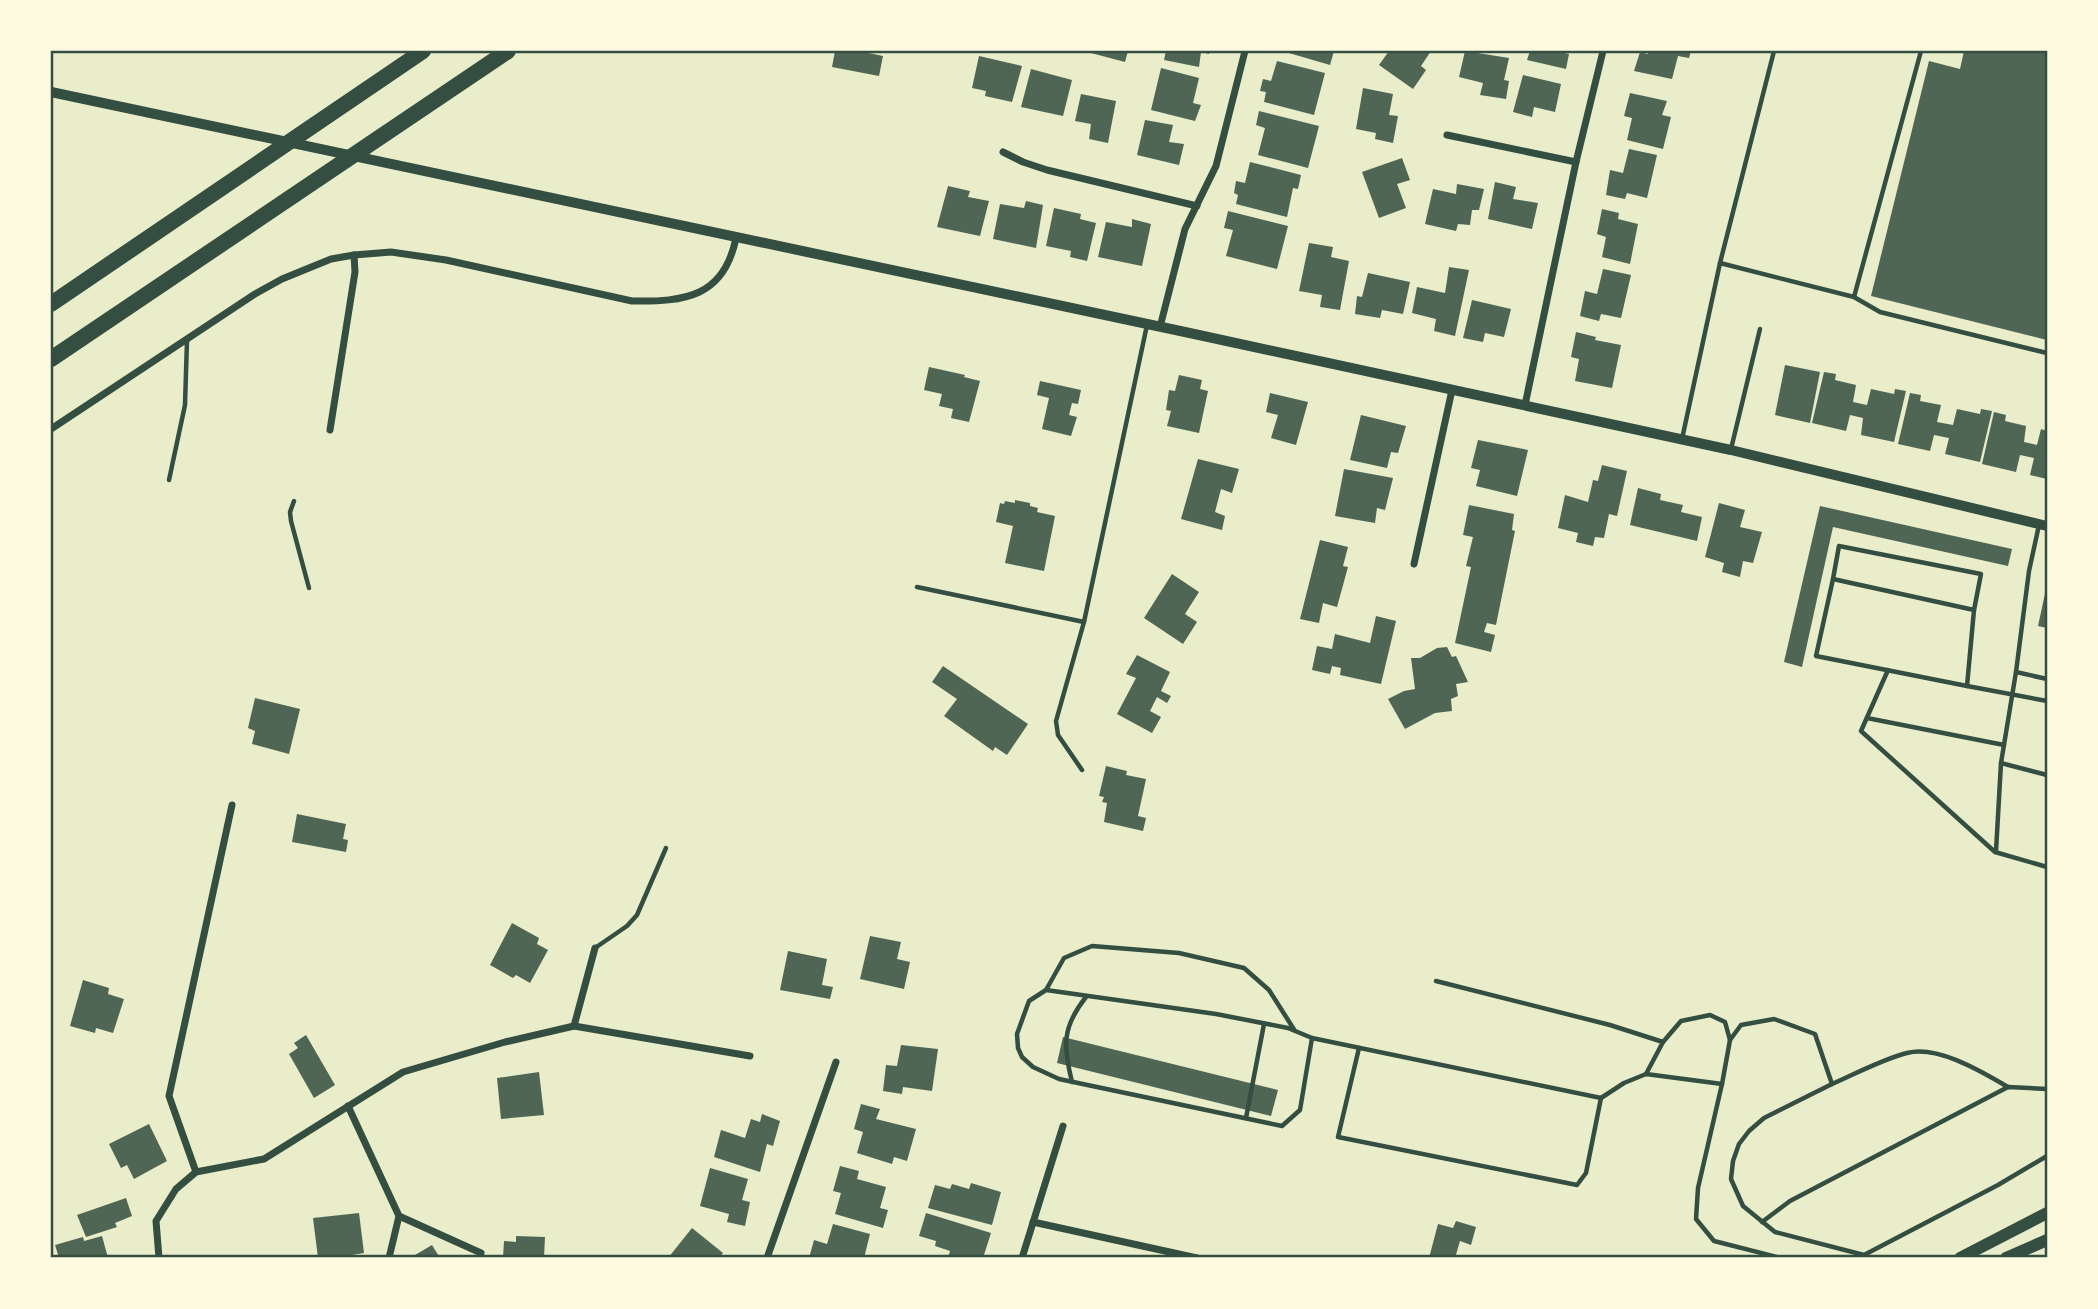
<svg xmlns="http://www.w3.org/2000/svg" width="2098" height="1309" font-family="'Fira Sans Condensed',sans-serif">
  <rect width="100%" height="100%" fill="#e9edc9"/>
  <!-- building -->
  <g fill="#4f6655">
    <polygon points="835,51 859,51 883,56 879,76 832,67"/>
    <polygon points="1091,51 1128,51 1125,62 1091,53"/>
    <polygon points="1166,51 1209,51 1209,54 1201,52 1199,67 1164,60"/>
    <polygon points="1282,51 1334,51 1330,65"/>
    <polygon points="1389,51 1431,51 1421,66 1426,70 1413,89 1379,65"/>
    <polygon points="1465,51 1509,58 1504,80 1509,81 1506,99 1480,95 1483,83 1459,77"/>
    <polygon points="1530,51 1555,51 1569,54 1566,69 1527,60"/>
    <polygon points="1649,51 1691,51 1689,58 1678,56 1672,79 1634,71 1640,52 1648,54"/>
    <polygon points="1964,51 2047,51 2047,340 1871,296 1929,61 1960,69"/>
    <polygon points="979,56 1022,66 1012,102 985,96 986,91 972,88"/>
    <polygon points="1277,61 1325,73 1314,115 1264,102 1266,92 1260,91 1263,79 1271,81"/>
    <polygon points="1161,68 1199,78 1193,103 1201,105 1195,121 1151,110"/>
    <polygon points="1031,69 1072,80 1063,116 1021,107"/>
    <polygon points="1523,75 1561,84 1555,112 1534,107 1532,117 1513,112"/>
    <polygon points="1363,88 1393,94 1389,115 1398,116 1393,143 1375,139 1376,133 1356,129"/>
    <polygon points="1630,93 1667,101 1662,115 1671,117 1663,149 1627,140 1632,118 1624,116"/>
    <polygon points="1081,94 1116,101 1108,143 1089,139 1091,124 1075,121"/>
    <polygon points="1259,111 1319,126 1308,168 1258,155 1265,128 1256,125"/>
    <polygon points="1145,120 1173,125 1169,142 1184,144 1179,165 1137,155"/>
    <polygon points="1629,149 1657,155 1647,198 1627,193 1625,199 1606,195 1610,170 1623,173"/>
    <polygon points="1402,158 1410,180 1397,184 1406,208 1379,218 1362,172"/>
    <polygon points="1250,162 1301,175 1298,189 1293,188 1287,217 1236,204 1238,195 1234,193 1236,181 1245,183"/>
    <polygon points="1495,182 1516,187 1513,199 1538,203 1532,229 1488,219"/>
    <polygon points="1457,184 1484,189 1479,210 1472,210 1470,225 1458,224 1456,231 1425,224 1433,189 1456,194"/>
    <polygon points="948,186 970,191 968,197 989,201 980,236 937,227"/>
    <polygon points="1026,201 1043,205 1036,248 993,239 1000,204 1024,208"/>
    <polygon points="1054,208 1081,214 1080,219 1096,223 1087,261 1070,257 1071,251 1046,246"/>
    <polygon points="1602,209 1619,213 1618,219 1638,224 1630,264 1602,257 1606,237 1597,234"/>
    <polygon points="1228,211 1288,226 1277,269 1226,256 1233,230 1224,228"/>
    <polygon points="1132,219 1151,224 1142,266 1098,257 1106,222 1132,227"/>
    <polygon points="1309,243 1333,247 1331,257 1349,261 1340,310 1320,307 1322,295 1299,291"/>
    <polygon points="1449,267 1469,270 1455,336 1434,331 1436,319 1412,313 1417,287 1445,293"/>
    <polygon points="1603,269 1631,275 1621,318 1601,314 1599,321 1580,316 1585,291 1597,294"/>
    <polygon points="1368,273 1410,282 1403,314 1382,310 1380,318 1355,314 1357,296 1362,297"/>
    <polygon points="1472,300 1511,309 1504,337 1485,333 1483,342 1463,338"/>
    <polygon points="1576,332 1596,337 1595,340 1621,345 1612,388 1575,381 1579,359 1571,357"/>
    <polygon points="1785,365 1820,372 1810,423 1775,415"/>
    <polygon points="929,367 965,375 964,377 980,381 969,422 951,418 953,409 939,406 942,394 924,390"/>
    <polygon points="1824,372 1836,374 1835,380 1856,385 1853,402 1867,405 1871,389 1894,394 1895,389 1906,391 1894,442 1861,435 1863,418 1850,415 1846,431 1812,423"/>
    <polygon points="1179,375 1202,380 1200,389 1208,391 1199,433 1167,426 1171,411 1166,410 1169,390 1175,391"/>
    <polygon points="1040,381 1081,390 1078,404 1072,403 1069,415 1077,417 1071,436 1042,429 1049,398 1037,395"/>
    <polygon points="1270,393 1308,402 1296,445 1271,438 1278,415 1266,412"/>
    <polygon points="1910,393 1921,395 1920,401 1941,405 1937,422 1953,425 1957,409 1980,414 1981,409 1992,411 1980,462 1945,454 1949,438 1934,435 1930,451 1898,444"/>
    <polygon points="1994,412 2006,415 2005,421 2026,426 2024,442 2037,445 2041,429 2047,431 2047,479 2030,475 2034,458 2020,455 2016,472 1982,464"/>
    <polygon points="1361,415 1406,426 1398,453 1391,452 1387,468 1350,460"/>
    <polygon points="1478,440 1528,450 1517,496 1476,486 1480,470 1471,468"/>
    <polygon points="1198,459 1239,469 1232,493 1221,489 1215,512 1225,516 1222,530 1181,519"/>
    <polygon points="1602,465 1627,471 1617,516 1609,514 1604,538 1595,537 1593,546 1576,542 1578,533 1558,528 1565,495 1588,502 1593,480 1598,481"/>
    <polygon points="1344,469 1393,478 1385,510 1377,508 1375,523 1335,516"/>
    <polygon points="1638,488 1661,494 1660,500 1683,505 1681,512 1702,517 1697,541 1630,525"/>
    <polygon points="1015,500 1030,503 1030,506 1038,508 1037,512 1055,516 1044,571 1005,563 1013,526 996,522 1000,503 1004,504 1005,501 1015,503"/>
    <polygon points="1719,503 1745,510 1740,527 1762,532 1753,563 1743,561 1740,577 1722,572 1724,563 1705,557"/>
    <polygon points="1469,505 1514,514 1512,530 1515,531 1496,625 1487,623 1484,632 1495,635 1491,652 1455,643 1471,567 1466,566 1473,537 1463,535"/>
    <polygon points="1820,506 2012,549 2008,566 1833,527 1802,667 1784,662"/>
    <polygon points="1320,540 1348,547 1343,566 1348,567 1337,607 1323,603 1319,623 1300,619"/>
    <polygon points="1172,574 1199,592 1185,614 1197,622 1183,644 1144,618"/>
    <polygon points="2046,589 2047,589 2047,628 2038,626"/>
    <polygon points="1376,616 1396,621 1381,684 1340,675 1341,668 1332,666 1330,674 1312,670 1317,646 1332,649 1335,634 1370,643"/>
    <polygon points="1447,647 1452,657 1456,656 1468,682 1456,684 1458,696 1451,699 1452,711 1435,713 1405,729 1388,699 1404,691 1415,689 1411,658 1420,658 1437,648"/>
    <polygon points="1137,655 1170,672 1161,691 1171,696 1167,703 1157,697 1150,711 1161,717 1152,733 1117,714 1136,678 1126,674"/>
    <polygon points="943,666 1028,724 1007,755 995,747 993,751 944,716 957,699 932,682"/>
    <polygon points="255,698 300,709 289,754 252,744 255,731 248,728"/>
    <polygon points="1106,766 1127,771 1126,775 1146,779 1138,816 1146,818 1143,831 1104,822 1107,803 1102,802 1104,797 1099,796"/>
    <polygon points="297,814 346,824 343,839 348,840 346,852 292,842"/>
    <polygon points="512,923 539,938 537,944 548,950 530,983 516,975 513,978 490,965"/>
    <polygon points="870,936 901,942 897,959 910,962 904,989 860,979"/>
    <polygon points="788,951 827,959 822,985 833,987 830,999 780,990"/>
    <polygon points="83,980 109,988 108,994 124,999 113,1033 96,1028 95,1033 70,1026"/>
    <polygon points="306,1035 335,1085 314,1098 289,1054 298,1048 294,1043"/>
    <polygon points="1063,1037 1278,1090 1271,1116 1057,1063"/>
    <polygon points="901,1045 938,1049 932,1091 903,1087 902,1094 883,1091 886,1065 897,1066"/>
    <polygon points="539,1072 544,1115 501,1119 497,1078"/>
    <polygon points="861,1104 880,1109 876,1119 916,1129 907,1161 894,1157 892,1164 857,1153 863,1132 854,1129"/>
    <polygon points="762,1114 780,1121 773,1146 767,1144 760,1172 714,1157 721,1130 745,1138 751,1119 760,1122"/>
    <polygon points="149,1124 167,1161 134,1179 127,1165 121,1168 109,1144"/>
    <polygon points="840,1166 859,1171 857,1179 886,1187 880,1208 888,1210 883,1228 835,1214 841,1193 833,1191"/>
    <polygon points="710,1168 748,1179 742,1200 750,1202 745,1226 727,1222 729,1214 700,1206"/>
    <polygon points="971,1183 1001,1192 992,1225 928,1208 935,1185 950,1189 952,1184 969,1189"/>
    <polygon points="126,1198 132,1216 115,1223 117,1227 86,1237 77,1215"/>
    <polygon points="359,1213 364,1253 346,1256 347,1258 318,1258 313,1218"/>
    <polygon points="926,1213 991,1233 983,1258 948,1258 950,1251 935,1246 936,1241 919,1236"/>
    <polygon points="1456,1221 1476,1227 1471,1245 1460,1241 1455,1258 1429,1258 1438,1224 1453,1228"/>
    <polygon points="833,1224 870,1234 864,1258 809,1258 814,1240 827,1244"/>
    <polygon points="692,1228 723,1253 719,1258 668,1258"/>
    <polygon points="102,1236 108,1258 59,1258 55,1245 83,1237 84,1241"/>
    <polygon points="516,1236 545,1237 544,1258 503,1258 504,1241 516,1242"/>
    <polygon points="432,1245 440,1258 410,1258"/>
  </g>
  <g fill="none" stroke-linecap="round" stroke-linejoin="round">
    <!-- service -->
    <g stroke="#344e41" stroke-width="4.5">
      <polyline points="1720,263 1774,51"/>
      <polyline points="1854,297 1921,51"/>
      <polyline points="1682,439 1720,263 1854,297 1880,312 2047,353"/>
      <polyline points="1731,449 1760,329"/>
      <polyline points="169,480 185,405 187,340"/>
      <polyline points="294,501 290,512 291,521 309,588"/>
      <polyline points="2039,525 2029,571 2016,672 2047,679"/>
      <polygon points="1833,579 1974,610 1967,686 1816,656"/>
      <polyline points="1833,579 1839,546 1981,574 1974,610"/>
      <polyline points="917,587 1084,622 1147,325"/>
      <polyline points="1888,670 1861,731 1995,852 2047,867"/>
      <polyline points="1967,686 2047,701"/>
      <polyline points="1867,718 2004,745"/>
      <polyline points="2001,763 2016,672"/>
      <polyline points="1082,770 1058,735 1056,721 1084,622"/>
      <polyline points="1996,851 2001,763 2047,775"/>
      <polyline points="595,948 627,926 637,915 666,848"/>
      <polyline points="1436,981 1610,1025 1663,1042"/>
      <polyline points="1046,990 1216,1014 1288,1028 1312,1038 1300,1110 1282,1126 1059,1079 1033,1067 1022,1057 1018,1048 1017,1034 1029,1001 1046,990 1064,958 1092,946 1179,953 1244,968 1269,990 1295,1031"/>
      <polyline points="1312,1038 1601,1098 1624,1083 1646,1074 1722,1084 1698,1188 1696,1219 1714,1241 1781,1258"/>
      <polyline points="1730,1040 1741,1025 1774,1019 1815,1034 1832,1084 1764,1118 1749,1131 1739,1144 1733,1161 1731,1179 1743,1206 1775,1232 1864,1255 1998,1185 2047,1156"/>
      <polyline points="1359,1048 1338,1137 1577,1185 1586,1173 1601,1098"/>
      <polyline points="1646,1074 1663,1042 1681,1021 1710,1015 1725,1022 1730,1040 1722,1084"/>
      <path d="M1072 1082C1063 1046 1062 1027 1086 997"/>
      <path d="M1832 1084C1855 1074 1883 1059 1907 1053 1938 1045 1982 1072 2008 1087"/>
      <polyline points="1246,1118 1264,1024"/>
      <polyline points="1762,1222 1790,1201 2008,1087 2047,1089"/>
    </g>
    <!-- minor -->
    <g stroke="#344e41" stroke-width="7">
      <polyline points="1447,135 1576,162"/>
      <polyline points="1003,152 1023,162 1047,170 1197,206"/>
      <polyline points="1160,327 1185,229 1216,166 1245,51"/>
      <polyline points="1525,405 1576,162 1603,51"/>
      <path d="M51 429 255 294 282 279 331 259 354 255 391 252 446 260 632 301C685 302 724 297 736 238"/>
      <polyline points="330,430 355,272 354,255"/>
      <polyline points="1414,564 1452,390"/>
      <polyline points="574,1026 595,948"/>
      <polyline points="348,1106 399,1216 481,1253"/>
      <polyline points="196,1172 169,1096 232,805"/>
      <polyline points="1033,1222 1197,1258"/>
      <polyline points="159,1258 156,1221 176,1189 196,1172 264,1159 403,1072 505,1042 574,1026 750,1056"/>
      <polyline points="389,1258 399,1216"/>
      <polyline points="767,1258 836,1062"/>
      <polyline points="1022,1258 1063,1126"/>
    </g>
    <!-- tertiary -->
    <polyline stroke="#344e41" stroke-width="10" points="51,92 1185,332 1731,450 2047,526"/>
    <!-- secondary -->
    <g stroke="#344e41" stroke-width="12">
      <polyline points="1960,1258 2047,1213"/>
      <polyline points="2006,1258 2047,1240"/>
    </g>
    <!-- motorway -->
    <g stroke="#344e41" stroke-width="16">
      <polyline points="51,304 423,51"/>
      <polyline points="51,359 508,51"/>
    </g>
  </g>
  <!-- border -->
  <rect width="2098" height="1309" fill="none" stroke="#fefae0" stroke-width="105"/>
  <rect x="52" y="52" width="1994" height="1204" fill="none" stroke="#344e41" stroke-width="2.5"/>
</svg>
